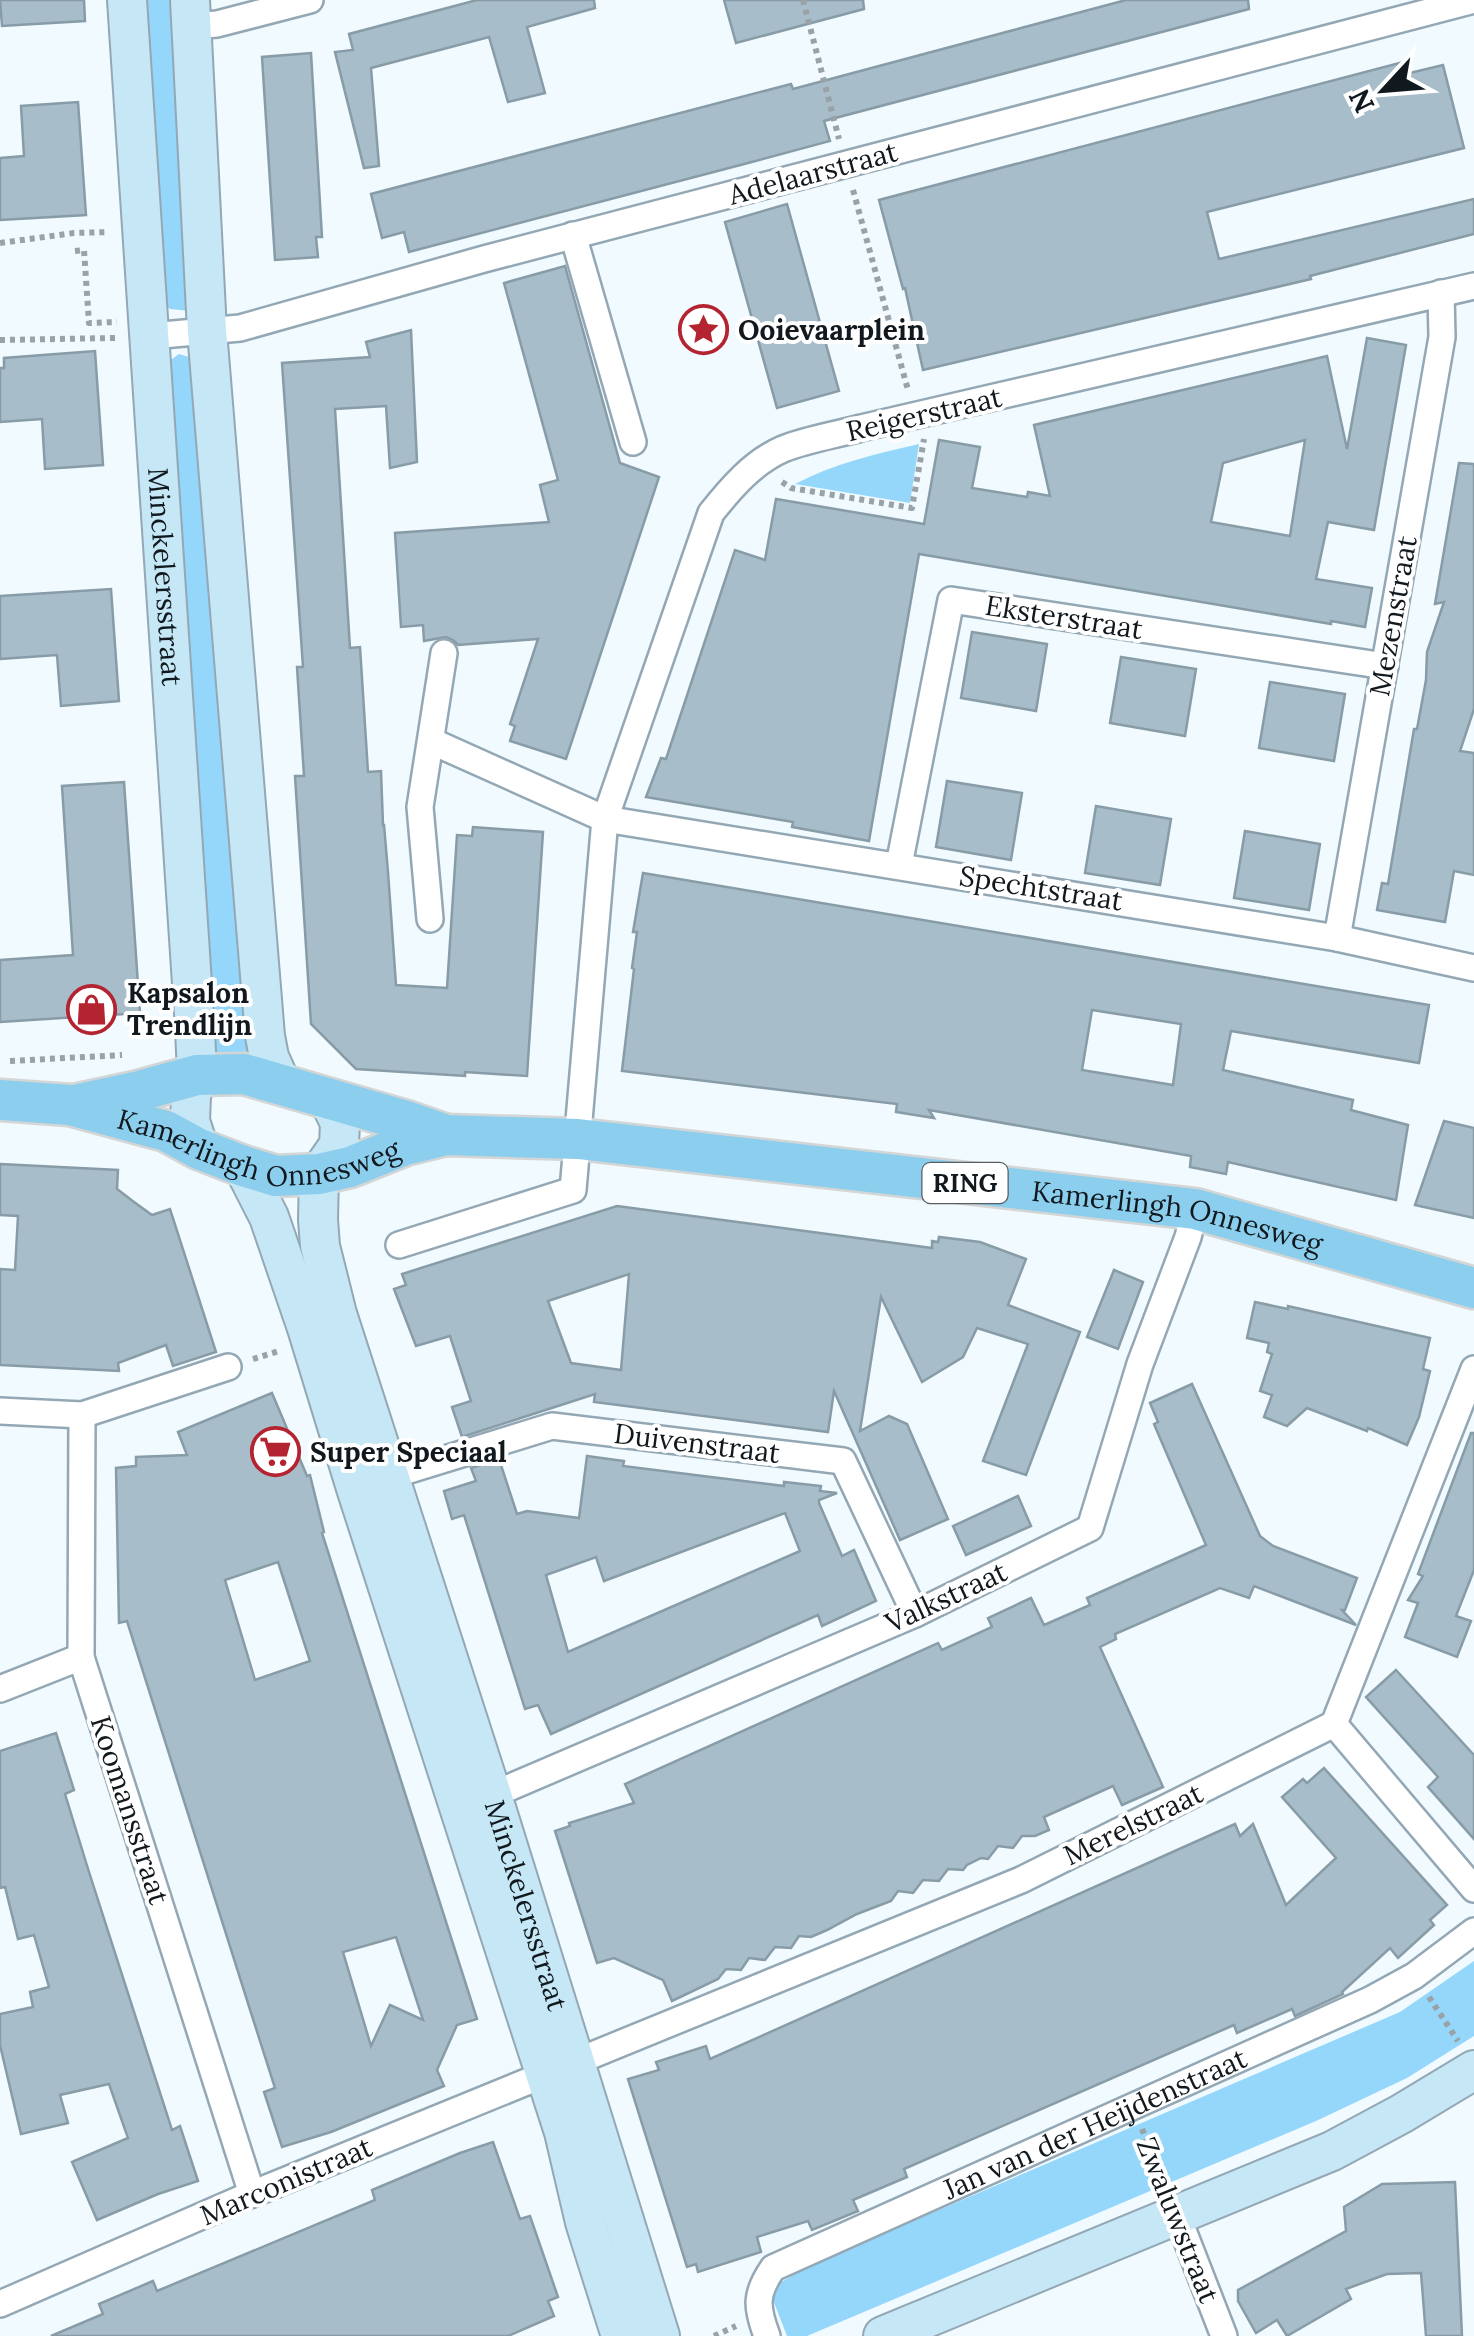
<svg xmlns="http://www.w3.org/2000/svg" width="1474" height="2336" font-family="Lora,serif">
  <rect width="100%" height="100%" fill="#f1faff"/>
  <!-- green -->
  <g fill="#94d7fb">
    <polygon points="140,0 177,0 190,311 170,309 161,301"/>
    <polygon points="179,354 192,358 251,1061 212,1055 165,364"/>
    <path d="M919 444 910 503 795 484C835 463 876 454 919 444Z"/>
    <polygon points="1474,1961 1474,2036 1407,2078 1316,2121 807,2336 787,2336 773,2300 781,2282 815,2263 1400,2012"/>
  </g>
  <!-- building -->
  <g fill="#a7bdc9" stroke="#879ca7" stroke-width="2.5" fill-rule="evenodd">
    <polygon points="0,0 84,0 85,21 2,26"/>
    <polygon points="477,0 594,0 595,8 527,27 545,93 508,102 489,37 371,68 379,166 364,168 335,52 353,50 349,34"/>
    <polygon points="724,0 863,0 864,9 736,43"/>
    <polygon points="1126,0 1248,0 1249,9 824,121 830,141 748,163 409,252 404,232 382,238 371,194 791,84 793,89"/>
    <polygon points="311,53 322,237 316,237 318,257 275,260 262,57"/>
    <polygon points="1407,61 1410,73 1443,65 1464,148 1207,212 1219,259 1474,199 1474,234 1310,276 1311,279 923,370 905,288 903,289 879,200"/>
    <polygon points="78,102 86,215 0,220 0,158 24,156 21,106"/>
    <polygon points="787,204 839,391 777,408 725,222"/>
    <polygon points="565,266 620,463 659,477 566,759 510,741 515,726 510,724 538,639 458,645 453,640 446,637 424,641 423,625 401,627 395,533 549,522 540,485 558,480 504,283"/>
    <polygon points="411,330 417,462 390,468 386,406 335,409 350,648 360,647 368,772 381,771 383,825 384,825 388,872 396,985 447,988 457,835 472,836 473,827 543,832 527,1076 465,1072 465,1076 356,1069 311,1024 295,776 304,776 297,667 303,667 282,363 370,357 366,342"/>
    <path d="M1367 338 1406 345 1374 530 1328 522 1316 579 1372 588 1365 627 1331 621V624L919 554 869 841 792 827 793 822 646 797 661 758 666 759 735 550 765 560 776 499 924 524 939 440 980 447 972 488 1027 497 1028 492 1050 496 1034 425 1327 356 1347 449ZM1305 440 1290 536 1211 522 1223 463Z"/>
    <polygon points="95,351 103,465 45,469 42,419 0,422 0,368 4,368 4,358"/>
    <polygon points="1459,463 1474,464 1474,709 1460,751 1474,753 1474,875 1454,871 1445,922 1377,910 1382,883 1388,884 1414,729 1417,729 1426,680 1427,652 1444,602 1435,604"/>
    <polygon points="111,589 119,701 61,706 57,655 0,659 0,596"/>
    <polygon points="972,632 1047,644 1036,711 961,698"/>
    <polygon points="1121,657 1196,669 1185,736 1110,723"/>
    <polygon points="1270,682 1345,694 1334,761 1259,748"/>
    <polygon points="947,781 1022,793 1011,860 936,847"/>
    <polygon points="124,782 140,1013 0,1022 0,960 73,955 62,786"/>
    <polygon points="1096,806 1171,819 1160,885 1085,873"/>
    <polygon points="1245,831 1320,844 1309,910 1234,898"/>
    <path d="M643 873 1429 1005 1419 1063 1231 1031 1223 1070 1353 1100 1351 1110 1408 1125 1396 1200 1228 1162 1226 1174 1190 1167 1191 1156 929 1110 934 1118 896 1112 897 1104 622 1071 634 969 632 968 637 932H633ZM1092 1010 1181 1024 1173 1085 1082 1070Z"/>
    <polygon points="1444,1121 1474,1128 1474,1218 1415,1205"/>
    <polygon points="0,1164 118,1170 117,1189 134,1202 152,1215 170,1209 216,1352 173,1366 166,1345 118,1363 119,1371 0,1365 0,1269 15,1270 18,1216 0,1215"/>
    <path d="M617 1206 932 1248V1241L938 1242 939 1237 980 1242 1026 1259 1008 1305 1080 1332 1026 1475 983 1461 1028 1344 977 1328 963 1357 922 1382 881 1297 860 1431 889 1416 907 1424 948 1519 900 1540 834 1391 828 1432 594 1402 595 1394 462 1437 452 1407 471 1401 450 1336 416 1346 394 1289 406 1285 402 1274ZM629 1274 621 1370 571 1363 548 1301Z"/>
    <polygon points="1114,1270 1143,1282 1118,1349 1087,1337"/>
    <polygon points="1255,1302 1288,1309 1288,1306 1430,1338 1423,1369 1430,1371 1419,1417 1407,1445 1368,1428 1367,1431 1307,1408 1287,1426 1264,1417 1272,1395 1260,1391 1272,1354 1267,1352 1269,1343 1247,1338"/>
    <polygon points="1192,1384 1260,1536 1273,1546 1357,1578 1345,1610 1342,1610 1356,1625 1254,1586 1249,1598 1220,1588 1115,1634 1116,1639 1100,1647 1163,1787 1122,1805 1113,1786 1044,1817 1049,1830 1035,1836 1022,1836 1013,1848 998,1846 988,1859 981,1858 967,1865 963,1870 948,1869 939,1881 923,1880 913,1893 898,1891 891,1901 857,1914 827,1930 811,1937 799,1936 791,1948 775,1947 765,1960 749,1958 741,1970 726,1969 718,1979 672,2001 663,1980 614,1958 597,1963 555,1831 570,1826 569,1823 634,1803 625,1784 938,1643 942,1650 992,1627 988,1618 1031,1598 1044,1625 1090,1605 1087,1598 1206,1545 1154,1424 1158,1422 1150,1403"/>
    <path d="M272 1393 307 1476 310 1475 324 1532 322 1533 477 2019 457 2025 437 2070 444 2086 331 2132 282 2147 264 2092 275 2088 253 2019 127 1621 119 1623 116 1468 136 1466V1457L187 1455 178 1432ZM278 1562 310 1661 255 1680 225 1580ZM396 1937 423 2020 390 2005 371 2046 343 1952Z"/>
    <polygon points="1471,1433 1474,1433 1474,1570 1456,1616 1471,1621 1457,1657 1405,1637 1418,1603 1408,1600 1423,1576 1418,1574"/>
    <path d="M587 1456 624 1461 623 1466 703 1476 784 1486V1482L821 1486 820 1491 837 1493 819 1500V1503L842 1556 854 1550 876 1601 822 1626 818 1615 551 1734 538 1705 525 1709 464 1515 452 1519 444 1491 476 1481 471 1468 499 1459 517 1514 527 1511 579 1518ZM785 1513 800 1551 568 1652 546 1575 596 1557 604 1581Z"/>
    <polygon points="1018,1496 1031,1526 966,1555 953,1526"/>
    <polygon points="1396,1670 1474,1755 1474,1839 1428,1787 1438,1777 1366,1697"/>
    <polygon points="56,1733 74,1790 65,1794 89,1872 172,2130 180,2126 198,2181 158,2194 97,2220 72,2162 128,2138 109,2084 60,2095 68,2123 21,2134 0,2045 0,2014 33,2007 30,1992 49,1987 34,1935 18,1939 5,1887 0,1888 0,1751"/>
    <polygon points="1324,1768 1447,1905 1430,1920 1434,1925 1398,1958 1390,1948 1342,1992 1343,1994 1295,2016 1292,2009 1237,2033 1234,2025 904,2169 907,2177 853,2200 858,2211 812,2230 808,2221 757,2237 761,2252 698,2272 696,2264 687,2267 628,2079 659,2070 656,2062 706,2046 710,2059 1235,1824 1240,1836 1253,1824 1286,1905 1336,1858 1282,1797 1303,1779 1307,1783"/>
    <polygon points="493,2142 520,2219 530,2216 558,2297 548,2301 554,2316 508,2336 51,2336 103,2314 99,2304 153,2281 157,2291 375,2200 372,2190 460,2153"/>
    <polygon points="1455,2182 1462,2336 1426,2336 1421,2273 1387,2274 1346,2289 1351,2299 1287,2336 1277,2320 1256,2333 1238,2301 1238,2290 1346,2231 1344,2207 1382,2184"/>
  </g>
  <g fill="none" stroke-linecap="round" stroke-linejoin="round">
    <defs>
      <g id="street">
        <polyline points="192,26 217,24 310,0"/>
        <polyline points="573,235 633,442"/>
        <polyline points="151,336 240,328 484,259 1474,0"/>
        <polyline points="431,741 605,819 1337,938 1474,968"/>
        <polyline points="899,865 951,600 1385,666"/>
        <polyline points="430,919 420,807 444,653"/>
        <polyline points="1337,938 1442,337 1441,293"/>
        <path d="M399 1245 573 1190 605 819 711 513C731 488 753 462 783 449 808 439 836 435 861 428L1474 286"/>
        <polyline points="0,1411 82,1415 228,1367"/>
        <polyline points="82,1415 81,1657 252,2194"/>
        <polyline points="377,1480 552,1426 843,1461 915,1614"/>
        <polyline points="0,1689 81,1657"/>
        <polyline points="1334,1724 1474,1889"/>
        <polyline points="492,1795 915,1614 1090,1528 1140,1364 1188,1237 1195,1209"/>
        <polyline points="1177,2215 1224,2336"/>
        <polyline points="0,2304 252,2194 1021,1880 1334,1724 1474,1369"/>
        <path id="s1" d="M767 2336C756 2307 755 2294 773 2268L1370 2000 1414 1976 1474 1931"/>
      </g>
      <g id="secondary">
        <path id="s2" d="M127 0 195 1029 197 1075 191 1096 190 1121 199 1149"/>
        <polyline points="190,0 207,331 265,1036 269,1057 281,1084"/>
        <path id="s3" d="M328 1098 340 1123 339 1145 319 1174 318 1220 320 1246 337 1314 492 1795 660 2336"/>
        <polyline points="243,1166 269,1217 307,1328 356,1488 564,2132 585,2222 621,2336"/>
        <polyline points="883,2336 1332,2151 1401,2114 1474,2070"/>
      </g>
      <g id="primary">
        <path id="s4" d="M0 1100 70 1105 166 1131 199 1149 243 1166 276 1176 319 1174 350 1167 405 1145 446 1135 578 1139 1195 1209 1474 1288"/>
        <polyline points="79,1104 139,1091 197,1075 244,1074 406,1121 446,1135"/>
      </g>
    </defs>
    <!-- street casing -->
    <use href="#street" stroke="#93a8b4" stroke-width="30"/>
    <!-- secondary casing -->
    <use href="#secondary" stroke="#93a8b4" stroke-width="42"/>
    <!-- primary casing -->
    <use href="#primary" stroke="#d4d6d6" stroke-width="45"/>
    <!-- path -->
    <g stroke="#99a2a7" stroke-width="6" stroke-dasharray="5 5" stroke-linecap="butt">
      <polyline points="803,0 839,139"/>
      <polyline points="853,190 908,390"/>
      <polyline points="0,243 74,233 109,232"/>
      <polyline points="75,251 84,250 89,323 117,322"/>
      <polyline points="0,340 115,338"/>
      <polyline points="782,482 791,488 912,508 924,439"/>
      <polyline points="10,1061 122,1055"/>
      <polyline points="253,1359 279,1351"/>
      <polyline points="1429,1997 1458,2041"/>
      <polyline points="1142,2129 1164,2183"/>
      <polyline points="714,2336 736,2326"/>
    </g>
    <!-- street -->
    <use href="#street" stroke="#fff" stroke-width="25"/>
    <!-- secondary -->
    <use href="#secondary" stroke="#c6e7f6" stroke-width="38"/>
    <!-- primary -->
    <use href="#primary" stroke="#8cceed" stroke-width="40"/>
  </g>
  <!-- icons -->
  <defs>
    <symbol id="sight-ring" viewBox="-11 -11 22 22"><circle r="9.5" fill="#fff" stroke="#b42330" stroke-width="1.5"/><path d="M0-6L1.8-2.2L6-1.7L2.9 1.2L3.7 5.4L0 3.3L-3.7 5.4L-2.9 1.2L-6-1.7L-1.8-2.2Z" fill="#b42330"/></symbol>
    <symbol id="shop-ring" viewBox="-11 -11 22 22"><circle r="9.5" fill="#fff" stroke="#b42330" stroke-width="1.5"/><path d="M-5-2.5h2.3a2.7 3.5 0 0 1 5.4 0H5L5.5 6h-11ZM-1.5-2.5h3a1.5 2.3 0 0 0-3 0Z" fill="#b42330"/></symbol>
    <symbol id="supermarket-ring" viewBox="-11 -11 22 22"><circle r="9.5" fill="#fff" stroke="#b42330" stroke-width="1.5"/><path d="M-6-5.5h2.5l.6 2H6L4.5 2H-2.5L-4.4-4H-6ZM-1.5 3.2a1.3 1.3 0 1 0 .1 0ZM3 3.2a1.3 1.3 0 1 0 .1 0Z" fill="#b42330"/></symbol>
  </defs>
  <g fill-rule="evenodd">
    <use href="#sight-ring" x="676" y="302" width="55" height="55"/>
    <use href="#shop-ring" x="64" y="982" width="55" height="55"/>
    <use href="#supermarket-ring" x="248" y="1424" width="55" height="55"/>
  </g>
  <g text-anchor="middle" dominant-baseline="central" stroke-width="8" stroke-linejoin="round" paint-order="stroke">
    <!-- shield labels -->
    <rect fill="#fff" stroke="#585e62" stroke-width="2.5" x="922.5" y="1163" width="85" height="40" rx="8"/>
    <g font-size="25" font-weight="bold" fill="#11191e">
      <text x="965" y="1183">RING</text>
    </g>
    <!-- street labels -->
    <g font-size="28" fill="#11191e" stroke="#fff">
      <text transform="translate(813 173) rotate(-15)">Adelaarstraat</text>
      <text transform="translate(924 414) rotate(-13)">Reigerstraat</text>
      <text stroke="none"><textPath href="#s2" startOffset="578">Minckelersstraat</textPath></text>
      <text transform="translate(1393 616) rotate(-80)">Mezenstraat</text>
      <text transform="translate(1064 617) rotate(9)">Eksterstraat</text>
      <text transform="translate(1041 888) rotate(9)">Spechtstraat</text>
      <text stroke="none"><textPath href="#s4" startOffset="268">Kamerlingh Onnesweg</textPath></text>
      <text stroke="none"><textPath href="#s4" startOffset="1202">Kamerlingh Onnesweg</textPath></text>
      <text transform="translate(697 1443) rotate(7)">Duivenstraat</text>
      <text transform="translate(946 1597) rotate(-25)">Valkstraat</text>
      <text transform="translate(130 1810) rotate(72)">Koomansstraat</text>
      <text transform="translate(1133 1824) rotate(-26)">Merelstraat</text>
      <text stroke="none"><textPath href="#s3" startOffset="848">Minckelersstraat</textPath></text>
      <text stroke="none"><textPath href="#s1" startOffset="425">Jan van der Heijdenstraat</textPath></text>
      <text transform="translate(286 2181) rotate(-23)">Marconistraat</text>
      <text transform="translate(1178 2220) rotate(68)">Zwaluwstraat</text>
    </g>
    <!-- poi labels -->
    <g font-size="28" font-weight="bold" fill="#11191e" stroke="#fff" text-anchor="start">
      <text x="738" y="330">Ooievaarplein</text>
      <text x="127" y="993">Kapsalon<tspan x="127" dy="32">Trendlijn</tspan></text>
      <text x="310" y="1452">Super Speciaal</text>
    </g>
  </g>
  <!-- north arrow -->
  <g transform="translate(1384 90) rotate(244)" stroke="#ffffff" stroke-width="8" paint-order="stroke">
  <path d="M0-8L18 38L0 25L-18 38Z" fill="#11191e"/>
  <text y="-15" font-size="28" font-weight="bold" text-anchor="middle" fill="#11191e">N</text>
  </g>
</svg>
